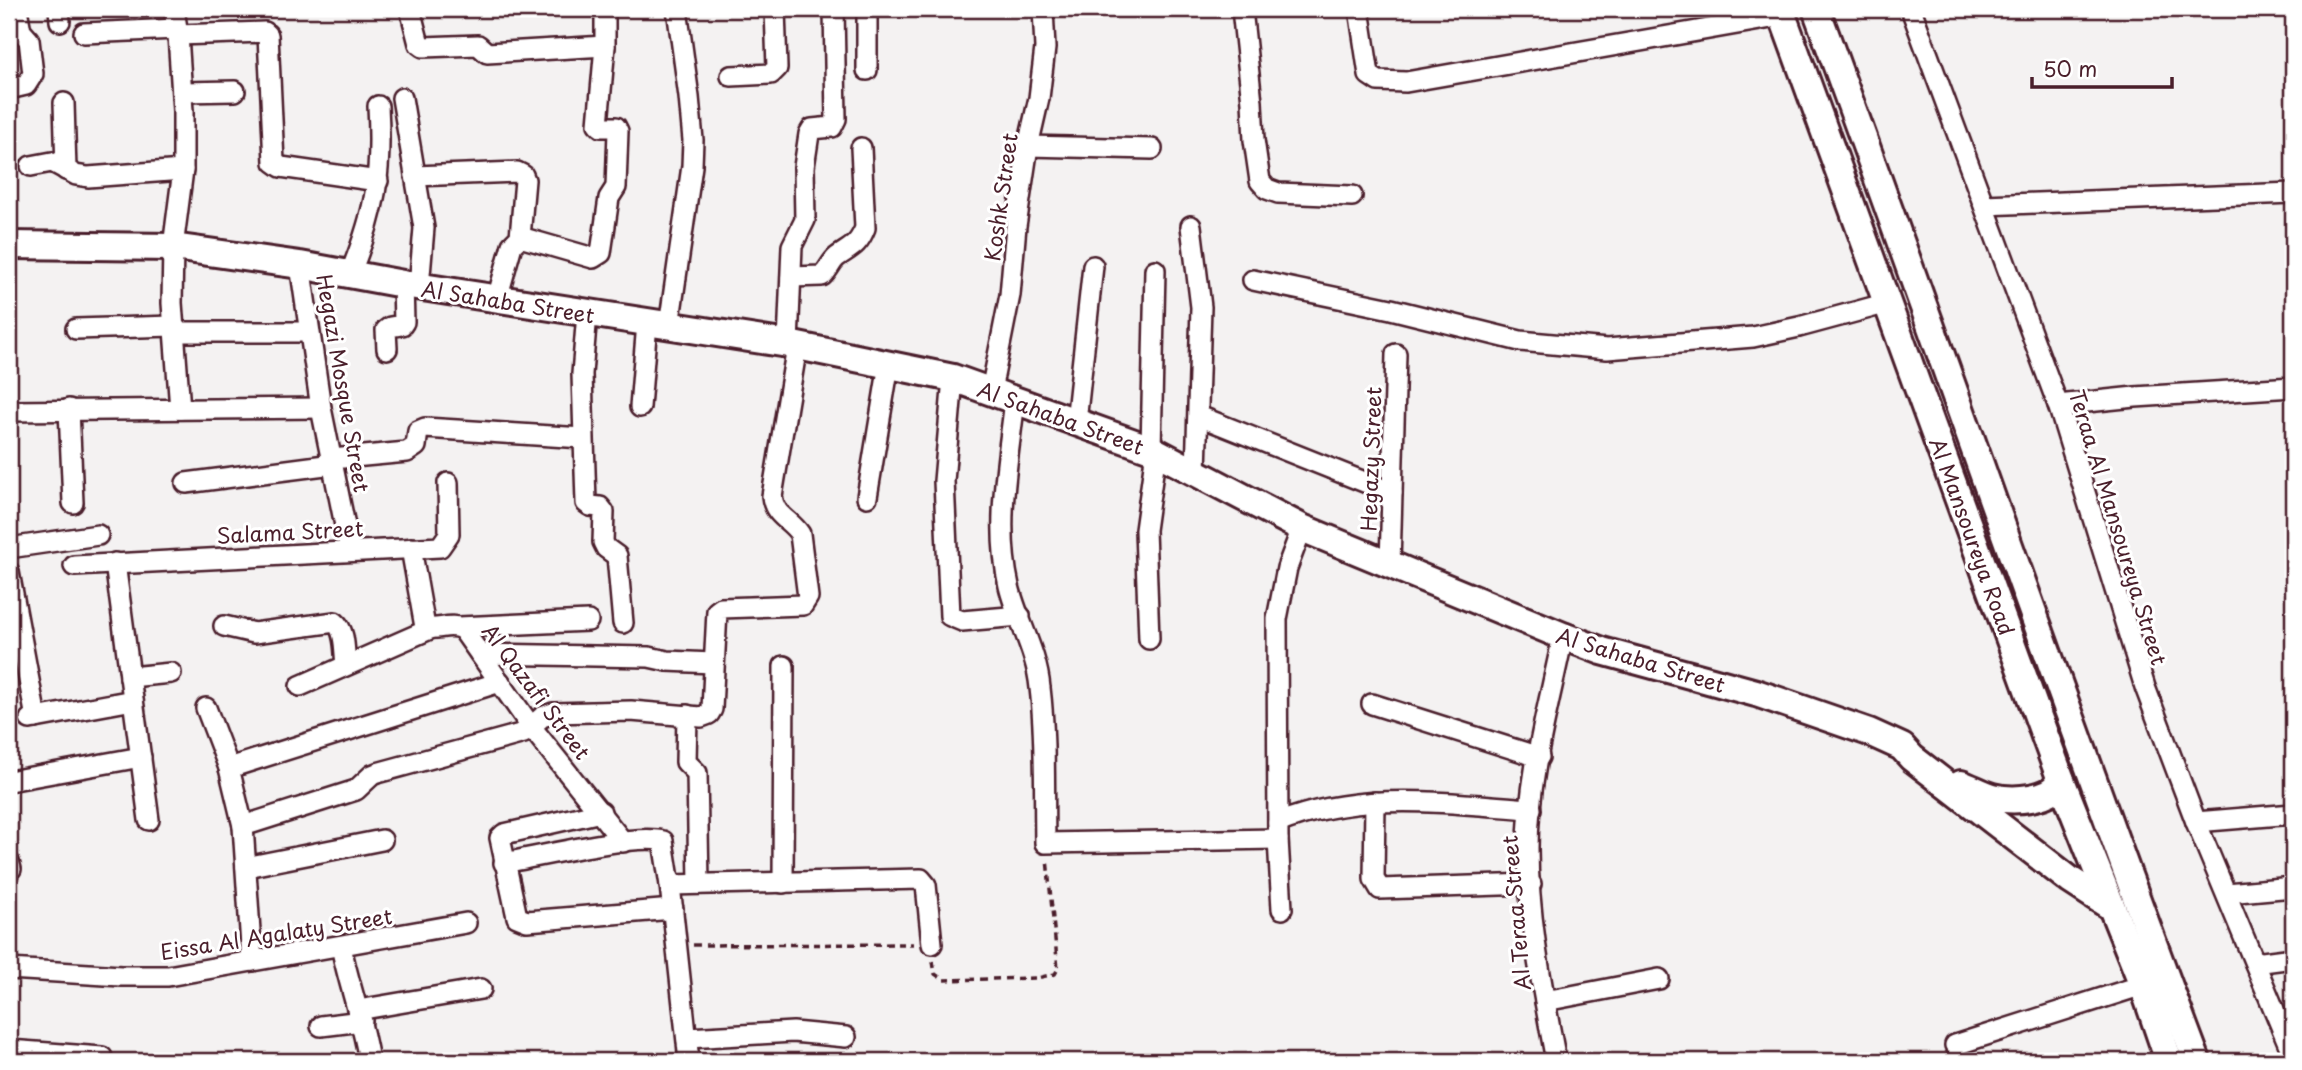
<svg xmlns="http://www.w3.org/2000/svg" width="2302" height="1070" font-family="'Playpen Sans',sans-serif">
  <rect width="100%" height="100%" fill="#f4f2f2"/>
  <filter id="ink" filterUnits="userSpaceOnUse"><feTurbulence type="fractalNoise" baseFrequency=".0143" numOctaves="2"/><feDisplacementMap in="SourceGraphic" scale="14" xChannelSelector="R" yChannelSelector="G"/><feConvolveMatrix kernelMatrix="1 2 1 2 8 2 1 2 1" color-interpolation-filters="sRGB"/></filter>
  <g filter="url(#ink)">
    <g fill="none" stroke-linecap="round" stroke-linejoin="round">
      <defs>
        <g id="street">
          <polyline points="59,9 60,21"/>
          <polyline points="174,9 178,35 183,111 183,170 173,247 172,303 180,409"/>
          <polyline points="410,9 419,44 423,47 478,45 487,53 605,46"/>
          <polyline points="867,9 867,70"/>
          <polyline points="1242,9 1252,102 1254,140 1260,181 1267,189 1278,193 1352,196"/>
          <polyline points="1359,9 1369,75 1378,81 1406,82 1783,16"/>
          <polyline points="1911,9 2058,405 2145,687 2196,822 2293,1055"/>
          <polyline points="84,33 177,29"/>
          <polyline points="178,35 265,32 268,35 274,162 281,167 378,181"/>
          <polyline points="731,76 771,74 777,68 775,9"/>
          <polyline points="9,89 26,85 33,74 29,40 21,31 17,9"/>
          <polyline points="182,92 235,91"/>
          <polyline points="402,98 424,228 419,287"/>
          <polyline points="64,103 66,170"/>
          <polyline points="1028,146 1152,149"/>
          <polyline points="31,166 52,162 76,175 88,177 183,170"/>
          <polyline points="415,176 517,172 523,175 525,180 520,237 512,245 497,299"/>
          <polyline points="1984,205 2293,193"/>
          <polyline points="1191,226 1201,307 1196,472"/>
          <polyline points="520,237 593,258 601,253 609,198 616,187 618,131 616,127 601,127 598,124 605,46 605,9"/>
          <polyline points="300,265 321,408 350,550"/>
          <path d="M350 274C376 211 382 174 378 106"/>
          <path d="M791 277 822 276C828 271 831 262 837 257 851 247 858 246 865 228L861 148"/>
          <polyline points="1253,280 1391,309 1520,341 1607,349 1753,337 1799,327 1888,303"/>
          <polyline points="587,313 582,374 586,503 590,506 600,507 604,512 603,542 606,548 617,556 623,623"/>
          <polyline points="669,326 692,166 693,140 689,97 677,9"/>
          <polyline points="76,329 173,326"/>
          <polyline points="174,332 309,332"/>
          <polyline points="788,344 792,246 805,220 804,167 809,134 812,129 832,127 836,119 834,9"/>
          <polyline points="387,349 386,330 390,327 402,325 404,322 403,284"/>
          <polyline points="953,378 944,481 950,616 962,621 1020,616"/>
          <polyline points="991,391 1010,295 1016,226 1028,146 1039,98 1045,48 1043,9"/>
          <path d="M1015 400C1008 461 995 524 1009 586 1017 620 1037 652 1040 688 1046 737 1044 793 1045 843L1278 839"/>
          <polyline points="2058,405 2135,397 2293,387"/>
          <polyline points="640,407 647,323"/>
          <polyline points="69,409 73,503"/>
          <polyline points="9,411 321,408"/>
          <polyline points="1199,416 1392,493"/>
          <polyline points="1076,422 1093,266"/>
          <polyline points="1151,449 1155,270"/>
          <polyline points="332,459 407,452 416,446 418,431 425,428 583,438"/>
          <polyline points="186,483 333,464"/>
          <polyline points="867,497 889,364"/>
          <polyline points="9,548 98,535"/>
          <path d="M411 548 425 627C437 632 451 621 463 630L532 728 623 842"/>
          <polyline points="115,563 149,820"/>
          <polyline points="1390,564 1396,354"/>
          <polyline points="74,566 440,547 449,534 448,483"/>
          <polyline points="9,572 36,718"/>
          <path d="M224 626 254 633 335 622C346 631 344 651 346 665"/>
          <polyline points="459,627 588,621"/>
          <polyline points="1149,639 1145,530 1156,451"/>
          <polyline points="480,654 649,657 667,661 713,663"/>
          <polyline points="130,677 171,673"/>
          <polyline points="300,686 430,629"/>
          <polyline points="1372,704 1539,757"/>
          <polyline points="206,708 229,768 243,826 252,961"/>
          <polyline points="687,715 686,762 697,773 699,884"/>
          <polyline points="30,719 133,700"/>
          <polyline points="229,768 500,682"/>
          <polyline points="9,781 141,757"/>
          <polyline points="1375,802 1374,879 1380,889 1531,884"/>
          <polyline points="601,812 504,834 500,838 517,917 527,921 673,909"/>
          <polyline points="2196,822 2293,814"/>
          <path d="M1278 823C1359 790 1446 803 1531 809"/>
          <path d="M243 826 356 790 372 775 377 773 524 733 542 717 553 713 631 711 701 717 709 714 712 709 717 611 721 608 803 605 808 597 800 534C790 519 774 516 772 496L797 346"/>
          <polyline points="9,862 11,869"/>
          <path d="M504 863C538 857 635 833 663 841L670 885 689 1061"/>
          <polyline points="246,867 382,840"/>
          <polyline points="783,883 784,666"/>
          <polyline points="670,885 921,879 926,885 932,944"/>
          <polyline points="2227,893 2293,887"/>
          <polyline points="1282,909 1278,839 1277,619 1287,568 1302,528"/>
          <path d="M341 946C349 986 363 1022 369 1061"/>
          <polyline points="2255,963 2293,958"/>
          <polyline points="9,969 121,976 168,976 466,923"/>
          <polyline points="1545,1001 1659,979"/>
          <polyline points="358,1010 481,989"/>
          <polyline points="321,1026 362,1021"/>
          <polyline points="687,1038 793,1032 846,1037"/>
          <polyline points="1955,1045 2143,985"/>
          <polyline points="9,1050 102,1057"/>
          <path d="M1556 1061C1543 991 1528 920 1528 848 1528 777 1549 705 1563 636"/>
        </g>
        <g id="secondary">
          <polyline points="1780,9 2061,780 2143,985 2169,1061"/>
          <path d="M1816 9C1945 359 2065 712 2197 1061"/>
          <polyline points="9,245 173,247 300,265 403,284 788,344 953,378 1151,449 1302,528 1563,636 1602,651 1756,693 1869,732 1902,747 1912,758 2070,880 2110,906"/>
          <path d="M1961 784C1972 788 1982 794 1993 797 2012 802 2053 800 2061 780"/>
        </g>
      </defs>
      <!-- street casing -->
      <use href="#street" stroke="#4a1f2b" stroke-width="24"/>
      <!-- secondary casing -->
      <use href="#secondary" stroke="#4a1f2b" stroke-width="32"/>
      <!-- path -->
      <g stroke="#4a1f2b" stroke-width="3.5" stroke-dasharray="7 5" stroke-linecap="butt">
        <polyline points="693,945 913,944"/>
        <polyline points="933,961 935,974 944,980 1037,978 1055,974 1058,969 1047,859"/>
      </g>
      <!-- street -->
      <use href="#street" stroke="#fff" stroke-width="19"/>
      <!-- secondary -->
      <use href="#secondary" stroke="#fff" stroke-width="26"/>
    </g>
  </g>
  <g text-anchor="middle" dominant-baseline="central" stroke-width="6" stroke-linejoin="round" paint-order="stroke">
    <!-- street labels -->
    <g font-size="21" fill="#4a1f2b" stroke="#fff">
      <text transform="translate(1000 197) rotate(-82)">Koshk Street</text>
      <text transform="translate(508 301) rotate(9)">Al Sahaba Street</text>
      <text transform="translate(344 383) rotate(80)">Hegazi Mosque Street</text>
      <text transform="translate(1061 417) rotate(20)">Al Sahaba Street</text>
      <text transform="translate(1370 459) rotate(-88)">Hegazy Street</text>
      <text transform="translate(2119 527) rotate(73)">Teraa Al Mansoureya Street</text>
      <text transform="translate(290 531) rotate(-3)">Salama Street</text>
      <text transform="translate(1973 536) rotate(70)">Al Mansoureya Road</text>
      <text transform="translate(1641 659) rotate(17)">Al Sahaba Street</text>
      <text transform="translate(537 691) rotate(53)">Al Qazafi Street</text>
      <text transform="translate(1515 913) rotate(-95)">Al Teraa Street</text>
      <text transform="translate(276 933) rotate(-9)">Eissa Al Agalaty Street</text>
    </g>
  </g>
  <!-- margin -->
  <rect width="2302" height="1070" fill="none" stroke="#fff" stroke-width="35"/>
  <rect x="18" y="18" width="2267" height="1035" fill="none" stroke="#4a1f2b" stroke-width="2.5" filter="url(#ink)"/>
  <!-- scale -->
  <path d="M2032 77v10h140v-10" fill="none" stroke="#4a1f2b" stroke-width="3.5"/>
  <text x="2043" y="77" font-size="21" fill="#4a1f2b" stroke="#ffffff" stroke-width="5" paint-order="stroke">50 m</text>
</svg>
